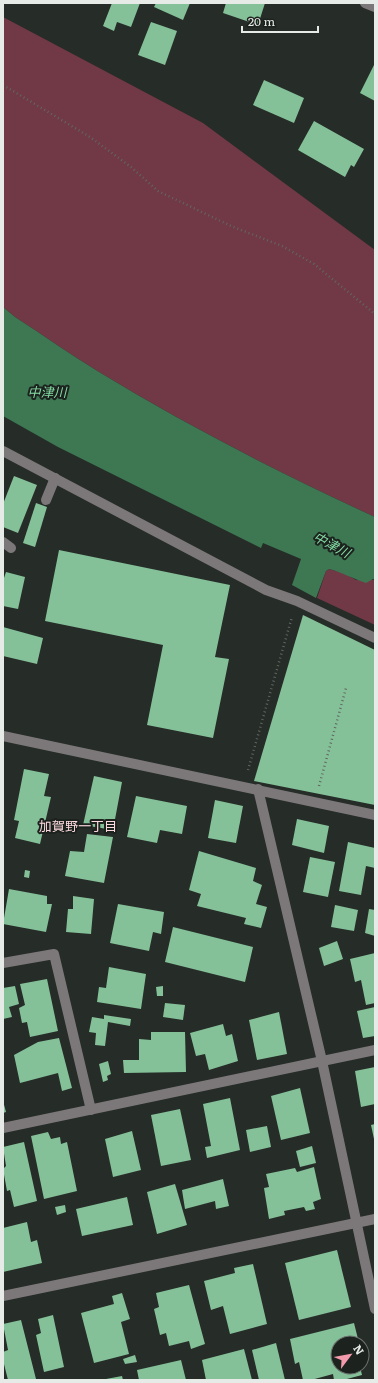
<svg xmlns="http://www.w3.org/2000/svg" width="378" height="1383" font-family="Literata,'Noto Sans JP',serif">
  <rect width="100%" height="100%" fill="#262c28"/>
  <!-- green -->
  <g fill="#713846">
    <path d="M3 17 203 123 375 250V517C281 474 188 426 99 372 71 355 43 335 15 317L3 307Z"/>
    <polygon points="329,569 344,573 356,580 375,580 375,625 317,598 326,571"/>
  </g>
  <!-- water -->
  <path fill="#3d7853" d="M3 307 15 317C43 335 71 355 99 372 188 426 281 474 375 517V580L373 579 366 583C353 579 342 572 329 569L326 571 316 598 292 585 301 559 263 543 261 548 58 447 3 416Z"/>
  <!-- building -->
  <g fill="#84c198">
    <polygon points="112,3 140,3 131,27 117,22 114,31 103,26"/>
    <polygon points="156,3 190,3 183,20 154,7"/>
    <polygon points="226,3 265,3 258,25 223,13"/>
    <polygon points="151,22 177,31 165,65 138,55"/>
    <polygon points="375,63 375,101 360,93"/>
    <polygon points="264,80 304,98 294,123 253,105"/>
    <polygon points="314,121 364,149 354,167 351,165 345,177 298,150"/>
    <polygon points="14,476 37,485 18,533 3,527 3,504"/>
    <polygon points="36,503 47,507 35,547 23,543"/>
    <polygon points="59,550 230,585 215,657 229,659 213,738 147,725 163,645 45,621"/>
    <polygon points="6,572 25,577 18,609 3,606 3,581"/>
    <polygon points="303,615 375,650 375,805 254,781"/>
    <polygon points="3,627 43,638 37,664 3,656"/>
    <polygon points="24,769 49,774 44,796 51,797 40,844 15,838 19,821 14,820"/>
    <polygon points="94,776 122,782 113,830 83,825"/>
    <polygon points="136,796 187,806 182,834 160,830 157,843 127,837"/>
    <polygon points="215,800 243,806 236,843 208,838"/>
    <polygon points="297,819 329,826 324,853 292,845"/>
    <polygon points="87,834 113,837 104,883 65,876 70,851 84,852"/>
    <polygon points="348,842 375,848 375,868 366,866 361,895 339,891"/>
    <polygon points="199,851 256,868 253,881 262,885 256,904 267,907 261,928 244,924 246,918 197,906 201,894 189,890"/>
    <polygon points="310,857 335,862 328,897 303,892"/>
    <polygon points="25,870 30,871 29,878 24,877"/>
    <polygon points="9,889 47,896 47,904 52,904 46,932 3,924"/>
    <polygon points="73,896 94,899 91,934 66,932 68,909 73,909"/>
    <polygon points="118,904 164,912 161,934 153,932 149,951 110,943"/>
    <polygon points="335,905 358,910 354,931 331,927"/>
    <polygon points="369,909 375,910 375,936 365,933"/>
    <polygon points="173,927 253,947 245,982 165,962"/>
    <polygon points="337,941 343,959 324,966 319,948"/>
    <polygon points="375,953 375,1003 366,1005 361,980 355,982 350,959"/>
    <polygon points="109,967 146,974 141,1009 97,1002 99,987 106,988"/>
    <polygon points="47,979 58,1031 30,1037 27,1022 22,1023 19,1008 25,1005 20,984"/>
    <polygon points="15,986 19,1004 9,1007 12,1017 3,1019 3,988"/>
    <polygon points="163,986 163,996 157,996 156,987"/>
    <polygon points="165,1003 185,1005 183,1020 163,1017"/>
    <polygon points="375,1007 375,1036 363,1038 357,1011"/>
    <polygon points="279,1012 287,1054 257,1060 249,1020"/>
    <polygon points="104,1015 131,1019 130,1026 108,1022 105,1046 95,1045 96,1033 89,1032 92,1017 104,1019"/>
    <polygon points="223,1024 226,1036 232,1034 238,1061 209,1070 205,1054 196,1056 190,1033"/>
    <polygon points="151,1032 185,1032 186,1072 124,1073 123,1060 139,1060 139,1039 151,1040"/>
    <polygon points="59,1038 72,1088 62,1091 58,1073 20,1083 14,1055 38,1042"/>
    <polygon points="108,1061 111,1074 107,1076 108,1080 103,1082 99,1064"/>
    <polygon points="375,1067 375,1104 361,1107 355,1071"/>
    <polygon points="300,1088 310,1133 281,1140 271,1096"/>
    <polygon points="230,1098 240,1150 207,1158 205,1147 211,1146 203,1104"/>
    <polygon points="3,1101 6,1112 3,1113"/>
    <polygon points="180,1109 191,1160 161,1166 151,1115"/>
    <polygon points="375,1124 375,1138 374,1139 371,1125"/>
    <polygon points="267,1126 271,1147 250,1152 246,1130"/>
    <polygon points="132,1131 141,1170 113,1177 105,1139"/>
    <polygon points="48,1132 51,1139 60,1137 61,1144 67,1142 77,1191 44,1199 31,1136"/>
    <polygon points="24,1142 37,1201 14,1207 10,1190 7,1191 3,1169 6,1166 3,1147"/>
    <polygon points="312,1146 316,1163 300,1167 296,1151"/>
    <polygon points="314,1167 321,1199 313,1202 315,1209 306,1211 304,1207 284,1211 285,1215 269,1219 264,1188 269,1187 266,1174 295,1168 297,1172"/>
    <polygon points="223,1179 229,1206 216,1209 215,1201 185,1209 182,1190"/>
    <polygon points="175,1184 187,1225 157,1234 147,1192"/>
    <polygon points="127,1197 133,1225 82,1236 76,1209"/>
    <polygon points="65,1205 66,1212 57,1215 55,1207"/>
    <polygon points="27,1222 31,1242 37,1240 42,1263 3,1272 3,1228"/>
    <polygon points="337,1250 351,1307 299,1320 285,1263"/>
    <polygon points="253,1264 267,1324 230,1334 223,1306 211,1310 204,1281 235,1273 234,1268"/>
    <polygon points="189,1285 205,1344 191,1349 189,1341 169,1346 166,1333 160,1335 154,1309 159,1307 156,1293"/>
    <polygon points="122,1293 130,1319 121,1322 129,1354 94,1363 81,1313 114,1304 112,1296"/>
    <polygon points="53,1315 64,1367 44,1372 36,1335 41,1333 38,1319"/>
    <polygon points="21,1320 36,1379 8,1380 3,1360 3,1352 8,1350 3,1324"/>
    <polygon points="354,1323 358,1339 353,1343 338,1343 338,1367 360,1367 362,1375 343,1380 334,1380 333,1374 311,1380 303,1380 299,1362 295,1364 290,1339"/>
    <polygon points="276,1343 285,1380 259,1380 252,1350"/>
    <polygon points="244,1349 252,1380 206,1380 202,1360"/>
    <polygon points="135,1355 137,1362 125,1364 123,1359"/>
    <polygon points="181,1360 186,1380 139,1380 137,1370"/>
    <polygon points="122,1376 123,1380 106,1380 106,1379"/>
  </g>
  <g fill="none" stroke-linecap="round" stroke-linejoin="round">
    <!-- path -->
    <g stroke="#616662" stroke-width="2.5" stroke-dasharray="1 3" stroke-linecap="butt">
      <polyline points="3,85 90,137 131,167 158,191 231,226 282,246 314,264 375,314"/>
      <polyline points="248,770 292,617"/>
      <polyline points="319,786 346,688"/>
    </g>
    <!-- minor -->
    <g stroke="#7c7879" stroke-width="10">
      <polyline points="365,3 375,7"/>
      <polyline points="3,451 266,590 297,601 375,638"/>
      <polyline points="46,500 55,478"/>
      <polyline points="3,542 11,548"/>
      <polyline points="3,736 375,815"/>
      <polyline points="258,789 322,1061 375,1309"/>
      <polyline points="3,963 54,954 91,1110"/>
      <polyline points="3,1128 375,1050"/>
      <polyline points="3,1296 375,1219"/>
    </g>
  </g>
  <g text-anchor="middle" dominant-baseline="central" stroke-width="4" stroke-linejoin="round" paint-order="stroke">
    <!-- water labels -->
    <g font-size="13" font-style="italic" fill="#84dba3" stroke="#1c221e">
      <text x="47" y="391">中津川</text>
      <text transform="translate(332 544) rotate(28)">中津川</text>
    </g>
    <!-- neighbourhood labels -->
    <g font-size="13" fill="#fddae0" stroke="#1c221e">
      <text x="78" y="825">加賀野一丁目</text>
    </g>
  </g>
  <!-- border -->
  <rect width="378" height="1383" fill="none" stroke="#e7ebe8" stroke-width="8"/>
  <!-- north arrow -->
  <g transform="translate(350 1355) rotate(58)"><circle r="19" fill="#1c221e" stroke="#6d726f"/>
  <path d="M0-3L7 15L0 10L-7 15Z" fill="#f39aac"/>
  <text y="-6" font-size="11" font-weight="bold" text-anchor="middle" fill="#e7ebe8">N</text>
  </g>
  <!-- scale -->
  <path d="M242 26v6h76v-6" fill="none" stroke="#e7ebe8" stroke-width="2"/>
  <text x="248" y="26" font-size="12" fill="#e7ebe8" stroke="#1c221e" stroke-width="3" paint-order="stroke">20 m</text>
</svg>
